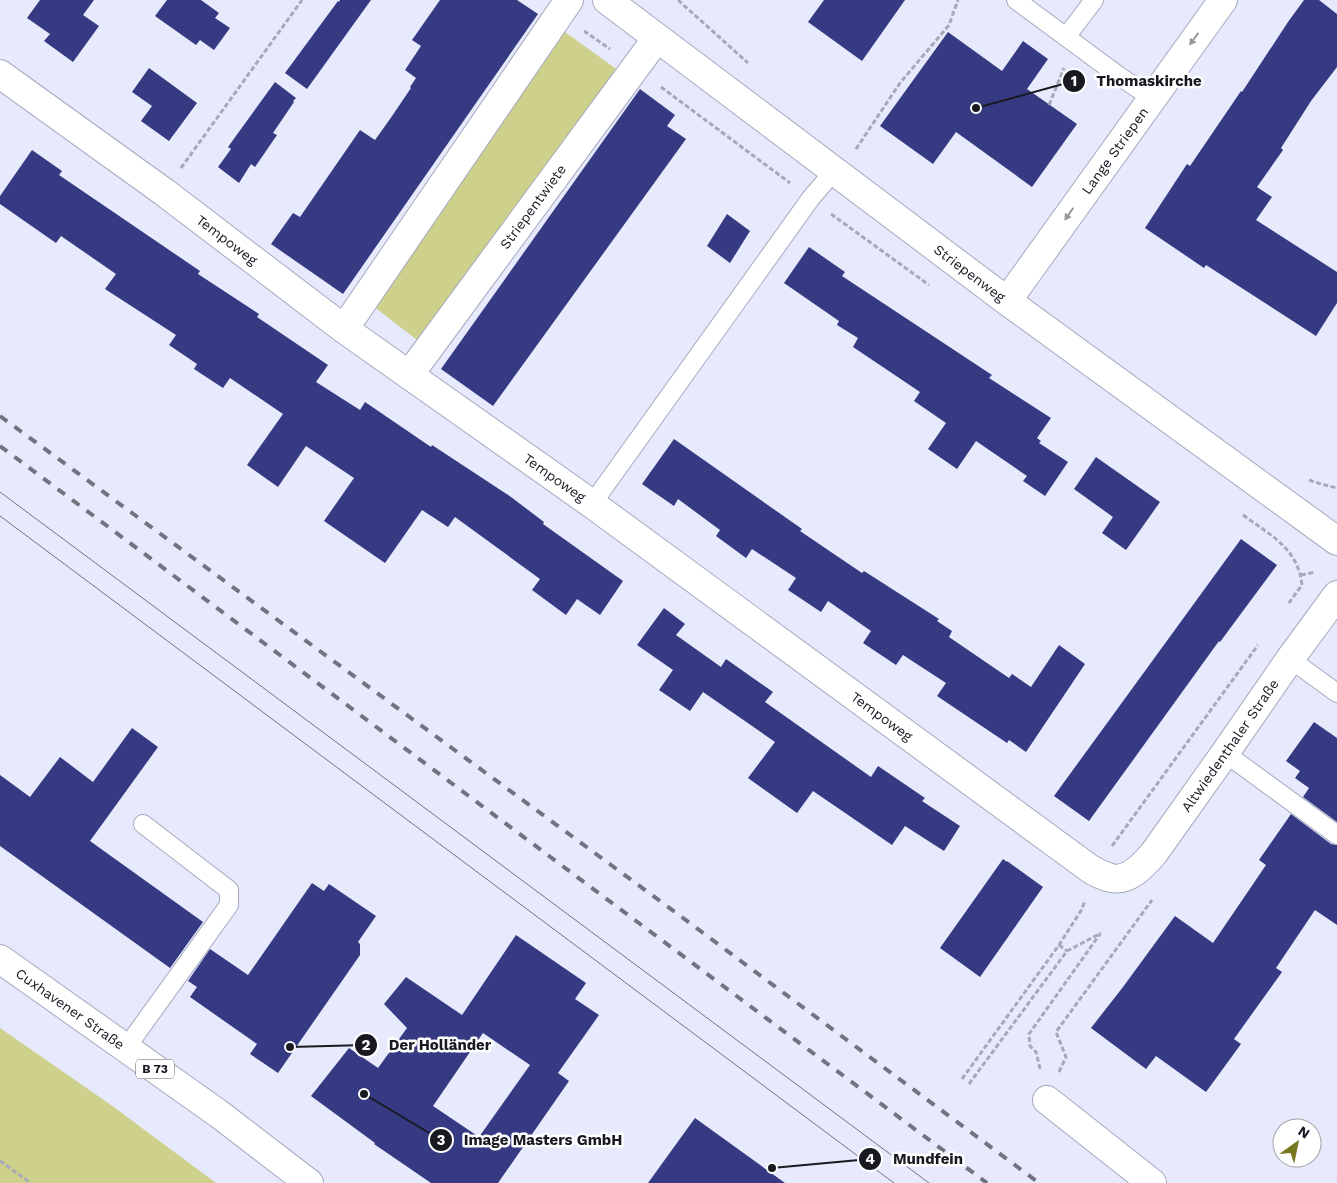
<svg xmlns="http://www.w3.org/2000/svg" width="1337" height="1183" font-family="'Work Sans',sans-serif">
  <rect width="100%" height="100%" fill="#e6eafc"/>
  <!-- green -->
  <g fill="#ced18b">
    <polygon points="565,32 619,71 421,343 369,303"/>
    <polygon points="0,1028 111,1105 216,1183 0,1183"/>
  </g>
  <!-- building -->
  <g fill="#363a82" fill-rule="evenodd">
    <polygon points="40,0 94,0 83,15 99,26 73,62 44,41 50,34 27,18"/>
    <polygon points="167,0 201,0 219,13 215,18 230,28 214,50 200,40 196,45 155,16"/>
    <polygon points="340,0 371,0 307,89 285,73 338,1 339,2"/>
    <polygon points="440,0 517,0 538,14 343,294 271,244 293,213 300,217 360,130 375,140 390,119 411,88 410,87 416,78 405,70 421,46 412,40"/>
    <polygon points="824,0 905,0 862,61 808,22"/>
    <polygon points="1304,0 1319,0 1337,14 1337,67 1311,101 1281,148 1283,150 1257,187 1272,197 1256,220 1337,272 1337,303 1316,336 1206,265 1204,268 1145,228 1187,164 1190,166 1241,91 1242,92 1288,22"/>
    <polygon points="948,32 1002,71 1023,41 1048,59 1027,89 1077,124 1032,187 956,132 933,164 880,126"/>
    <polygon points="149,68 197,103 169,141 141,121 152,106 132,92"/>
    <polygon points="275,82 296,98 293,101 294,102 273,133 277,135 255,167 251,164 239,183 218,167 231,149 228,147"/>
    <polygon points="640,89 675,115 667,126 686,139 493,406 441,369"/>
    <polygon points="32,150 62,171 59,175 200,271 198,274 259,314 257,317 328,365 316,382 360,410 365,402 431,447 432,445 511,497 544,522 543,524 623,581 600,615 577,599 566,615 532,590 540,579 455,517 448,527 422,510 385,563 324,521 354,478 306,446 278,487 247,465 283,414 230,378 223,388 194,369 197,364 169,345 176,335 105,289 116,274 61,236 56,243 0,204 0,196"/>
    <polygon points="727,214 750,231 730,263 707,246"/>
    <polygon points="809,247 845,272 842,276 992,375 989,378 1051,418 1037,438 1041,441 1039,443 1068,462 1045,496 1023,481 1027,476 976,441 957,469 928,449 946,423 914,401 920,392 853,347 858,338 837,325 839,321 784,283"/>
    <polygon points="674,439 802,529 800,531 862,573 864,571 939,619 937,621 952,631 949,637 1009,678 1012,674 1031,687 1059,645 1085,664 1026,752 1009,740 1007,743 937,696 946,683 903,655 896,665 863,643 871,631 828,601 821,612 788,590 796,578 752,549 746,558 716,536 720,530 678,499 674,506 642,484"/>
    <polygon points="1096,457 1160,502 1126,550 1102,533 1113,517 1074,489"/>
    <polygon points="1241,539 1277,565 1220,642 1219,641 1089,821 1054,796"/>
    <polygon points="664,608 685,624 676,635 721,667 726,659 773,692 765,702 871,777 878,766 925,798 922,801 960,826 944,851 905,826 892,845 813,791 797,813 748,778 775,742 703,692 690,711 659,690 673,670 637,645"/>
    <polygon points="1314,722 1337,738 1337,822 1303,797 1309,788 1295,778 1300,771 1286,761"/>
    <polygon points="132,728 158,747 90,841 203,922 170,968 0,846 0,775 30,797 60,757 93,782"/>
    <polygon points="1291,814 1331,844 1337,845 1337,925 1315,910 1276,968 1282,972 1234,1039 1241,1044 1206,1092 1156,1056 1146,1069 1091,1028 1123,987 1175,916 1213,943 1266,865 1259,860"/>
    <polygon points="1003,859 1007,862 1007,861 1043,887 980,977 940,948"/>
    <polygon points="312,883 324,891 329,884 376,916 358,942 360,944 360,955 278,1073 250,1054 257,1044 190,997 197,987 188,981 210,949 248,975"/>
    <path d="M516 935 586 983 575 999 599 1015 558 1073 569 1081 498 1183H431L374 1144 375 1143 311 1096 349 1048 378 1068 407 1028 384 1004 406 977 462 1015ZM483 1033 530 1065 479 1137 433 1106Z"/>
    <polygon points="695,1118 785,1183 648,1183"/>
  </g>
  <g fill="none" stroke-linecap="round" stroke-linejoin="round">
    <defs>
      <g id="service">
        <polyline points="1016,0 1119,76 1152,98"/>
        <polyline points="1066,37 1094,0"/>
        <polyline points="592,504 811,198 834,171"/>
        <polyline points="1290,659 1337,693"/>
        <polyline points="1225,753 1337,835"/>
        <polyline points="126,1048 229,905 229,890 143,824"/>
      </g>
      <g id="minor">
        <path id="s1" d="M607 0 1007 301 1337 541"/>
        <path id="s2" d="M0 74 164 192 344 329 592 504 1089 868C1095 872 1103 876 1111 878 1128 882 1144 865 1154 853L1225 753 1290 659 1337 595"/>
        <path id="s3" d="M1007 301 1223 0"/>
        <polyline points="344,329 569,0"/>
        <path id="s4" d="M409 375 657 38"/>
        <polyline points="1047,1100 1152,1183"/>
      </g>
      <g id="primary">
        <path id="s5" d="M0 959 219 1114 309 1183"/>
      </g>
    </defs>
    <!-- service casing -->
    <use href="#service" stroke="#a5a9bf" stroke-width="20"/>
    <!-- minor casing -->
    <use href="#minor" stroke="#a5a9bf" stroke-width="30"/>
    <!-- primary casing -->
    <use href="#primary" stroke="#a5a9bf" stroke-width="30"/>
    <!-- path -->
    <g stroke="#a6a9b8" stroke-width="3" stroke-dasharray="5 2.5" stroke-linecap="butt">
      <polyline points="678,0 748,63"/>
      <polyline points="584,31 610,49"/>
      <polyline points="661,87 790,183"/>
      <polyline points="1049,105 1064,68"/>
      <polyline points="856,149 900,83 949,25 958,0"/>
      <polyline points="181,168 302,0"/>
      <polyline points="831,214 929,285"/>
      <polyline points="1309,480 1321,484 1337,488"/>
      <path d="M1243 515C1270 535 1298 548 1302 585L1288 604"/>
      <polyline points="1301,575 1315,572"/>
      <polyline points="1112,846 1258,645"/>
      <polyline points="1059,945 1067,951"/>
      <polyline points="1040,1069 1036,1052 1030,1046 1029,1034 1100,934"/>
      <polyline points="1059,1072 1066,1057 1056,1032 1152,900"/>
      <polyline points="962,1079 1059,945 1082,909 1085,900"/>
      <polyline points="969,1084 1067,951 1101,933"/>
      <polyline points="0,1161 31,1183"/>
    </g>
    <!-- service -->
    <use href="#service" stroke="#fff" stroke-width="18"/>
    <!-- minor -->
    <use href="#minor" stroke="#fff" stroke-width="28"/>
    <!-- primary -->
    <use href="#primary" stroke="#fff" stroke-width="28"/>
    <!-- tram -->
    <g stroke="#71737f" stroke-width="1">
      <polyline points="0,492 929,1183"/>
      <polyline points="0,516 894,1183"/>
    </g>
    <!-- rail -->
    <g stroke="#71737f" stroke-width="4" stroke-dasharray="9 9" stroke-linecap="butt">
      <polyline points="0,416 675,912 1039,1183"/>
      <polyline points="0,446 987,1183"/>
    </g>
  </g>
  <!-- one-way arrows -->
  <defs><path id="oneway-solid" d="M-6-.8H1V-3.2L6.5 0L1 3.2V.8H-6Z" transform="scale(1.25)"/></defs>
  <g fill="#97989b">
    <use href="#oneway-solid" transform="translate(1194 39) rotate(126)"/>
    <use href="#oneway-solid" transform="translate(1069 214) rotate(125)"/>
  </g>
  <g text-anchor="middle" dominant-baseline="central" stroke-width="5" stroke-linejoin="round" paint-order="stroke">
    <!-- shield labels -->
    <rect fill="#fff" stroke="#5d5e64" stroke-width="1" x="136" y="1059.5" width="38" height="19" rx="4"/>
    <g font-size="12" font-weight="bold" fill="#181921">
      <text x="155" y="1069">B 73</text>
    </g>
    <!-- street labels -->
    <g font-size="14" fill="#181921" stroke="#fff">
      <text stroke="none"><textPath href="#s3" startOffset="185">Lange Striepen</textPath></text>
      <text stroke="none"><textPath href="#s4" startOffset="209">Striepentwiete</textPath></text>
      <text stroke="none"><textPath href="#s2" startOffset="281">Tempoweg</textPath></text>
      <text stroke="none"><textPath href="#s1" startOffset="454">Striepenweg</textPath></text>
      <text stroke="none"><textPath href="#s2" startOffset="686">Tempoweg</textPath></text>
      <text stroke="none"><textPath href="#s2" startOffset="1091">Tempoweg</textPath></text>
      <text stroke="none"><textPath href="#s2" startOffset="1556">Altwiedenthaler Straße</textPath></text>
      <text stroke="none"><textPath href="#s5" startOffset="86">Cuxhavener Straße</textPath></text>
    </g>
  </g>
  <!-- callouts -->
  <path fill="none" stroke="#181921" stroke-width="2" d="M976 108L1074 81M290 1047L366 1045M364 1094L441 1140M772 1168L870 1159"/>
  <g fill="#181921" stroke="#fff" stroke-width="2">
    <circle cx="976" cy="108" r="5"/>
    <circle cx="290" cy="1047" r="5"/>
    <circle cx="364" cy="1094" r="5"/>
    <circle cx="772" cy="1168" r="5"/>
    <circle cx="1074" cy="81" r="12"/>
    <circle cx="366" cy="1045" r="12"/>
    <circle cx="441" cy="1140" r="12"/>
    <circle cx="870" cy="1159" r="12"/>
  </g>
  <g font-size="15" text-anchor="middle" font-weight="bold" fill="#fff">
    <text x="1074" y="86">1</text>
    <text x="366" y="1050">2</text>
    <text x="441" y="1145">3</text>
    <text x="870" y="1164">4</text>
  </g>
  <g font-size="15" text-anchor="middle" font-weight="bold" fill="#181921" stroke="#fff" stroke-width="5" stroke-linejoin="round" paint-order="stroke">
    <text x="1149" y="86">Thomaskirche</text>
    <text x="440" y="1050">Der Holländer</text>
    <text x="543" y="1145">Image Masters GmbH</text>
    <text x="928" y="1164">Mundfein</text>
  </g>
  <!-- north arrow -->
  <g transform="translate(1297 1143) rotate(33)"><circle r="24" fill="#ffffff" stroke="#a3a3a6"/>
  <path d="M0-4L9 19L0 12L-9 19Z" fill="#777820"/>
  <text y="-8" font-size="14" font-weight="bold" text-anchor="middle" fill="#181921">N</text>
  </g>
</svg>
